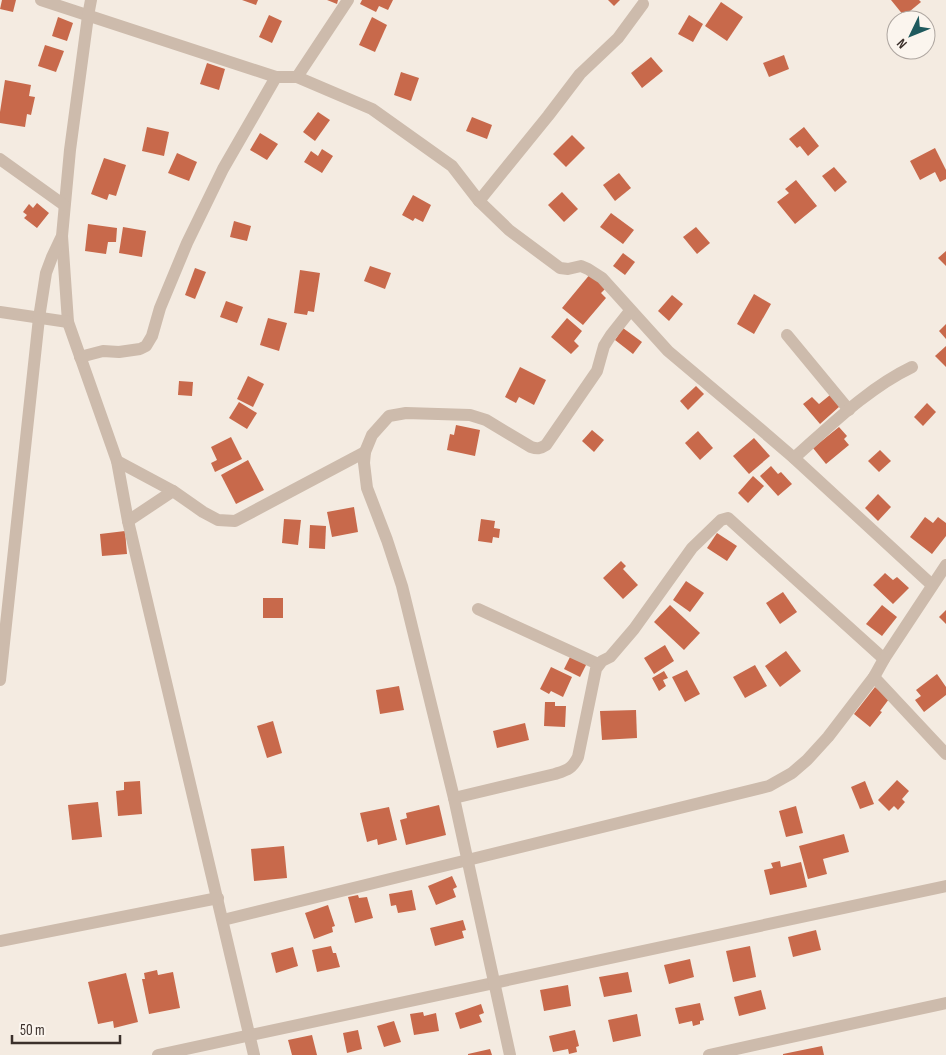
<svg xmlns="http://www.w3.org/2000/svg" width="946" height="1055" font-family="'Sofia Sans Condensed',sans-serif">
  <rect width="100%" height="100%" fill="#f4ebe1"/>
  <!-- building -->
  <g fill="#c8694b">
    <polygon points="2,0 16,0 13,12 0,9"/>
    <polygon points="242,0 258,0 256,5"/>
    <polygon points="327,0 338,0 337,4"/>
    <polygon points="362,0 393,0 388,10 379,6 376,12 360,4"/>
    <polygon points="608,0 620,0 614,6"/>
    <polygon points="891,0 919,0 921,2 904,16"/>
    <polygon points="721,2 743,17 727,41 705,26"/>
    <polygon points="269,15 282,21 272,43 259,37"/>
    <polygon points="689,15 703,24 693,42 678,34"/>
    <polygon points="58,17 73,23 67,41 52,36"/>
    <polygon points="372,17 387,25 375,52 359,45"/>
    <polygon points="45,45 64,51 56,72 38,66"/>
    <polygon points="784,55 789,69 769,77 763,63"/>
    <polygon points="651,57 663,71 642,88 631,73"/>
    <polygon points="207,63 225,69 219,90 200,84"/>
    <polygon points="401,72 419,78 411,101 394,95"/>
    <polygon points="5,80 31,85 29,96 35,97 31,115 27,114 25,127 0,123 0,112"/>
    <polygon points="318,112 330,120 315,141 303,132"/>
    <polygon points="472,117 492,125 487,139 466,131"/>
    <polygon points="147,127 169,132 164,156 142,151"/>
    <polygon points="804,127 819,146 808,156 800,146 797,148 789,139"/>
    <polygon points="260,133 278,144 267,160 250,150"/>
    <polygon points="572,135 585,148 566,167 553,154"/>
    <polygon points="935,148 946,170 946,179 940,182 935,172 920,180 910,161"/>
    <polygon points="322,149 333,156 322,173 304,162 311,151 318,156"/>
    <polygon points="177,153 197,162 189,181 168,173"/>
    <polygon points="104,158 126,165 116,196 109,194 107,200 91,194"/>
    <polygon points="834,167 847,182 835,192 822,176"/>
    <polygon points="619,173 631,188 615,201 603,185"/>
    <polygon points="796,180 817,206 795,224 777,202 789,193 785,189"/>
    <polygon points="562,192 578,209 564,222 548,205"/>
    <polygon points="413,195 431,205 423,222 415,218 413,221 402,215"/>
    <polygon points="37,203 49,213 37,228 24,218 27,215 23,212 29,204 33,208"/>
    <polygon points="611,213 634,230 623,244 600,227"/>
    <polygon points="234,221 251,226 247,241 230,237"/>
    <polygon points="88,224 117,228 116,242 108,242 106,254 85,251"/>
    <polygon points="123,227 146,231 142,257 119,253"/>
    <polygon points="696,227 710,243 697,254 683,237"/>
    <polygon points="946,251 946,266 938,258"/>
    <polygon points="623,253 635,262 625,275 613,266"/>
    <polygon points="370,266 391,273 385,289 364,281"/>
    <polygon points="195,268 206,272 195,299 185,295"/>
    <polygon points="300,270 320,273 314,312 308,311 307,315 294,313"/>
    <polygon points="591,273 607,287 601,293 606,298 583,325 562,308"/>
    <polygon points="754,294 771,304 754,334 737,324"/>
    <polygon points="672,295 683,304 669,321 658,311"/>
    <polygon points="226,301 243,307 237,323 220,317"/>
    <polygon points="268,318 287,323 279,351 260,345"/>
    <polygon points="567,318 582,331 574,341 579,346 571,354 551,337"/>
    <polygon points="946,324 946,339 939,331"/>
    <polygon points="623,328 642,342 633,354 615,340"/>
    <polygon points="946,346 946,367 935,356"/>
    <polygon points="520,367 546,380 534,405 519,397 516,403 505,397"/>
    <polygon points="248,376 264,384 253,407 237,399"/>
    <polygon points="179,381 193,382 192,396 178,395"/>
    <polygon points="696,386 704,394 688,410 680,401"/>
    <polygon points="830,395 840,406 820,424 803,404 812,397 819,404"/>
    <polygon points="239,402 257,413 247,429 229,418"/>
    <polygon points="927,403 936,412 923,426 914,417"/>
    <polygon points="456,425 480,430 475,456 447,450 450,434 454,435"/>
    <polygon points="839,427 847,436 844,439 849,445 826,464 813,448"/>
    <polygon points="592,430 604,440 594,452 582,441"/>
    <polygon points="698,431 713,448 700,460 685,443"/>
    <polygon points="231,437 242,459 215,472 211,463 217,460 211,447"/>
    <polygon points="754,438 770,456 749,474 733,456"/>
    <polygon points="880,450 891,461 879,472 868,461"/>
    <polygon points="248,460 264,490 236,504 221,475"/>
    <polygon points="771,466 778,474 781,472 792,484 778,496 760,476"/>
    <polygon points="753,476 764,486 748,503 738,493"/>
    <polygon points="878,494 891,507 878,521 865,508"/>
    <polygon points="354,507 358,532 332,537 327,512"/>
    <polygon points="925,517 933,523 938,517 946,523 946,536 932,554 910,537"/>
    <polygon points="284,519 301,520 298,545 282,543"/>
    <polygon points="481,519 495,521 494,528 500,529 499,538 493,537 492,543 478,541"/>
    <polygon points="310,525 326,526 325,549 309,548"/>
    <polygon points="125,531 127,554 102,556 100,534"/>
    <polygon points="717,533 737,546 727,561 707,548"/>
    <polygon points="621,561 626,566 623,569 638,585 623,599 603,578"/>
    <polygon points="885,573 893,580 897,577 909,588 893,604 873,585"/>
    <polygon points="686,581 704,593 690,612 673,600"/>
    <polygon points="783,592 797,612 780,624 766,603"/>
    <rect x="263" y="598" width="20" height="20"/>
    <polygon points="670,605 700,633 684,650 654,622"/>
    <polygon points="882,605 897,617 882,636 866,624"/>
    <polygon points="946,610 946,624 939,617"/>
    <polygon points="665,645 674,661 654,674 644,658"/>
    <polygon points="786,651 801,671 780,687 765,666"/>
    <polygon points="571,655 587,663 580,677 564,669"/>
    <polygon points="755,665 767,686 745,698 733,677"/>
    <polygon points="551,667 572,677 563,697 551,691 549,694 540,689"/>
    <polygon points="687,670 700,694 685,702 672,677"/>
    <polygon points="664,671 668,678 663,680 666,686 659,691 652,678"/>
    <polygon points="937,674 946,687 946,695 924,712 915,700 921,696 916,690"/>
    <polygon points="399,686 404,710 380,714 376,690"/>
    <polygon points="875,687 889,699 880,711 882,712 870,727 854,714"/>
    <polygon points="545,702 555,702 555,706 566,706 565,727 544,726"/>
    <polygon points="636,710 637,738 602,740 600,711"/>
    <polygon points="273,721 282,753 267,758 257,726"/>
    <polygon points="525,723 529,740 497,748 493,731"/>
    <polygon points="897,780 909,791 902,799 905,802 898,810 894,806 889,811 878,800"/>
    <polygon points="140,781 142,814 118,816 116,791 124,790 124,782"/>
    <polygon points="865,781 874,804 860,809 851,787"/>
    <polygon points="98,802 102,837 72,840 68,805"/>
    <polygon points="439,805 446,835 406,845 400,820 407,818 406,813"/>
    <polygon points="796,806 803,833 786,837 779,811"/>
    <polygon points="389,807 397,840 378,845 377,839 367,842 360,813"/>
    <polygon points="844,834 849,852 823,859 827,874 808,879 799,846"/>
    <polygon points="284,846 287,878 254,881 251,849"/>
    <polygon points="780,861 781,867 801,862 807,887 770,895 764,870 773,868 771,863"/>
    <polygon points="452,876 457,887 453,889 456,897 436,905 428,886"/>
    <polygon points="412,890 416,910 398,913 396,905 391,906 389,894"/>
    <polygon points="358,895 359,898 367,897 373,918 355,923 348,897"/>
    <polygon points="328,905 335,926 332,927 333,932 314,939 305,913"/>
    <polygon points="463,920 466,930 462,931 464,938 435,946 430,928"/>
    <polygon points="816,930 821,950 793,957 788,937"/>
    <polygon points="331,946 333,953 336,953 340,967 317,972 312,950"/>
    <polygon points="750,946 756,977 733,982 726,951"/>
    <polygon points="293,947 298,966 276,973 271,953"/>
    <polygon points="690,959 694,977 669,984 664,965"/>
    <polygon points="157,970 158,975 173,972 180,1008 149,1014 142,979 145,979 144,973"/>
    <polygon points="628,972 632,992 604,997 599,977"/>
    <polygon points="126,973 138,1022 114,1028 113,1021 98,1024 88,982"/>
    <polygon points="568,985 571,1006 544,1011 540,990"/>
    <polygon points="761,990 766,1009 739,1016 734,997"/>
    <polygon points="700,1003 704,1020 700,1021 700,1024 693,1026 692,1021 679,1024 675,1008"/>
    <polygon points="481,1004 484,1013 479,1015 482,1022 460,1029 455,1013"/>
    <polygon points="423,1012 424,1016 436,1013 439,1031 414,1035 410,1014"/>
    <polygon points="637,1014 641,1036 613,1042 608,1020"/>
    <polygon points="394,1021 401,1042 384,1047 377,1026"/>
    <polygon points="358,1030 362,1049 347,1053 343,1033"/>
    <polygon points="575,1030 579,1046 576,1047 577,1052 569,1054 568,1049 553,1052 549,1036"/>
    <polygon points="312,1035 317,1055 292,1055 288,1040"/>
    <polygon points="822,1046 824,1055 783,1055 783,1054"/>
    <polygon points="490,1049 492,1055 468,1055 468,1054"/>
  </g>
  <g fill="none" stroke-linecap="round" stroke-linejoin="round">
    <!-- street -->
    <g stroke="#cdbbac" stroke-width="12">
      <polyline points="41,0 276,77 297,77 372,109 452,166 479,201 509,230 560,268 568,269 581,266 588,269 602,278 668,351 751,421 794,458 932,585"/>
      <polyline points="91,0 88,16 70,150 62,236 68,322 117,461 128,521 254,1055"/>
      <polyline points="297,77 348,0"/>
      <polyline points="0,159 64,205"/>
      <polyline points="479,201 548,116 580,74 618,38 643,4"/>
      <polyline points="0,312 68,322"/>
      <polyline points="787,335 849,410"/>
      <polyline points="80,357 103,351 119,352 140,349 146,346 152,336 160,308 187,243 223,169 276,77"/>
      <path d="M794 458C830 426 868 388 912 367"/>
      <polyline points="117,461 173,491"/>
      <polyline points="128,521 173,491 203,512 218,520 235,521 365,452"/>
      <polyline points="478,609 598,664"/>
      <polyline points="874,677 946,754"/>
      <polyline points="0,680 39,318 46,273 52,257 61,238"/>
      <path d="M454 798 555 774C567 770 572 769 578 757L596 669 602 661 610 657 634 629 692 548 721 520 728 518 884 659"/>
      <polyline points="223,920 769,786 792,773 807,760 828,737 874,677 884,659 946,565"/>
      <polyline points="0,941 218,898"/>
      <polyline points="158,1055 946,886"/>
      <path d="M510 1055 454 798 402 586 387 540 367 488 364 463 365 452 372 435 389 416 406 413 470 415 486 420 531 447C537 449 540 449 546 445L597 371 604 346 611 335 630 311"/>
      <polyline points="709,1055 946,1003"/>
    </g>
  </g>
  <!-- north arrow -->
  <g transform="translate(911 35) rotate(227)"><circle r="24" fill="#fbf5ee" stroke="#aea6a0"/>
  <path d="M0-4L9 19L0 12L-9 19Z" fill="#1f5a5e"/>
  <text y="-8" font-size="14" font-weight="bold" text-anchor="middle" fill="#3b302b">N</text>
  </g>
  <!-- scale -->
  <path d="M12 1035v8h108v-8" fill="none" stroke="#3b302b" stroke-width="2.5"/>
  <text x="20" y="1035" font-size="15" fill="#3b302b" stroke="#fbf5ee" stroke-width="4" paint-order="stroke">50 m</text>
</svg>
